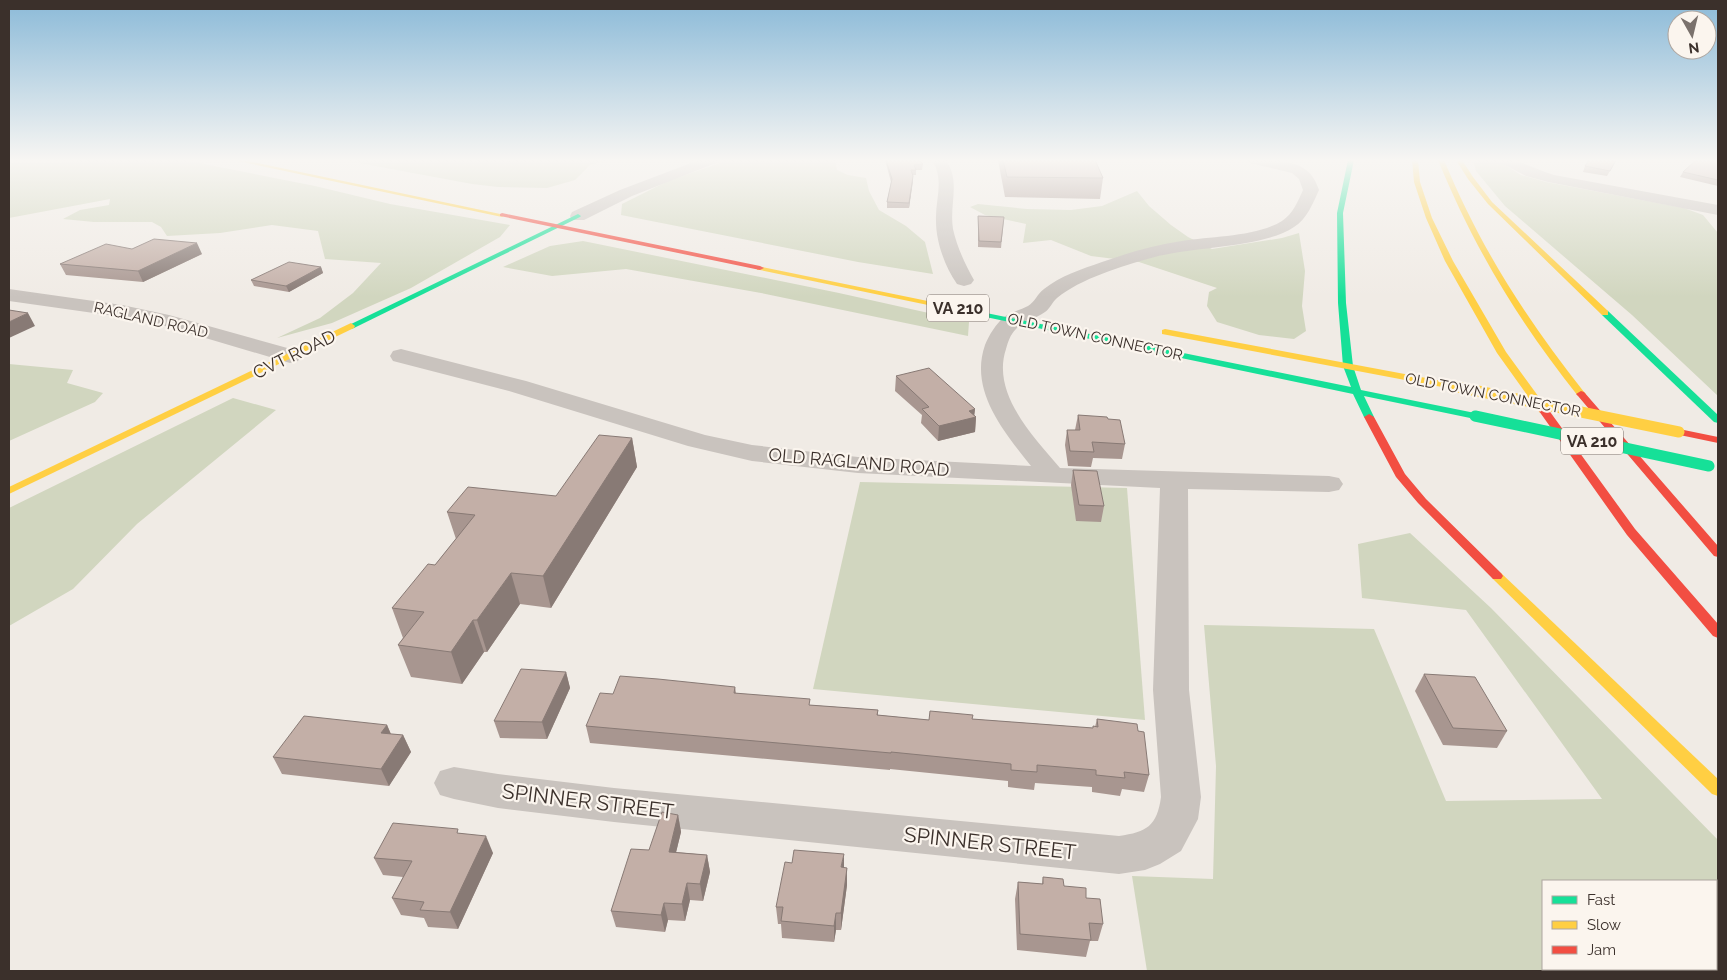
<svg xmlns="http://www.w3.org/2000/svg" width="1727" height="980" font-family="Raleway,sans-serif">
  <rect width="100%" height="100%" fill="#f0ebe5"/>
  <!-- green -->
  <g fill="#d1d6bf" fill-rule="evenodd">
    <polygon points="80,160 184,160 315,186 390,204 510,225 500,237 411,288 332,323 277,338 320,318 353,293 381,263 325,259 318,231 272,225 220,233 167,236 161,227 152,222 94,222 63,219 80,210 109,205 110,199 9,218 9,163 61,163"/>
    <polygon points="343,160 607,160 590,165 575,180 547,188 498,187 472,184"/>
    <polygon points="729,160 835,160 837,170 848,175 866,178 869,191 879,210 906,226 925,242 933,274 858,262 621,215 622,204 668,181"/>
    <polygon points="1473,160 1497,160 1521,175 1546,182 1684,208 1703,215 1718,233 1718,396 1632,315 1505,206 1476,171"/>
    <polygon points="1137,191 1149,206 1171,225 1188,237 1212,249 1282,238 1299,233 1305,271 1302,306 1306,331 1294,339 1259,335 1217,322 1207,306 1209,292 1217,288 1139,262 1091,256 1051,240 1023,243 1026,224 985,215 970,207 978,204 1027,209 1071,210 1102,206"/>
    <polygon points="583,241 839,293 969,322 968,336 761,293 626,269 552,276 503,267 550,246"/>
    <polygon points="9,364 73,370 67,383 103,393 95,402 9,441"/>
    <polygon points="233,398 276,410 137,524 73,589 9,626 9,508"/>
    <polygon points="860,482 1127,488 1145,720 813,689"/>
    <path d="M1410 533 1491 608 1718 840V971H1147L1132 876 1213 879 1216 766 1204 625 1374 629 1446 801 1602 799 1466 610 1362 598 1358 544ZM1543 881H1716V969H1543Z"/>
  </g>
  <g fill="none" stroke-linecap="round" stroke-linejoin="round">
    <!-- street -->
    <g fill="#c9c3be" fill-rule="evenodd">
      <polygon points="699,160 718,160 716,163 632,196 584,220 572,220 570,216 572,212 620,190"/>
      <path d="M932 160H946C961 182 949 204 953 229 957 247 965 264 974 280L971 284 964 286 957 284C945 267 936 242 936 221 935 199 945 181 932 160Z"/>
      <path d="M1248 160C1263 159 1294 160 1306 170 1313 175 1316 182 1319 190 1313 203 1307 219 1294 227 1261 249 1191 246 1151 258 1122 266 1080 279 1057 298 1052 302 1050 309 1045 312 1036 319 1024 320 1016 329 1010 335 1008 342 1006 349 991 394 1034 437 1060 468L1329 476 1339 478 1343 484 1339 490 1329 492 1188 489 1189 690 1201 797 1198 819 1181 851 1160 864 1145 870 1119 874 614 822 498 808 454 799 440 795 434 783 440 771 454 767 498 774 614 788 1119 836C1147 832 1157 826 1161 797L1153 690 1160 488 858 473 752 461 688 446 509 391 393 361 390 356 393 351 401 349 526 381 705 435 752 445 858 457 1031 466C1004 432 969 391 985 345 989 335 996 324 1004 317 1011 312 1020 310 1028 306 1035 302 1037 294 1044 289 1060 276 1082 269 1102 262 1128 253 1154 245 1182 241 1212 236 1256 237 1282 221 1293 214 1298 201 1303 190L1299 179 1292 173 1250 163Z"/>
      <path d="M1499 160C1521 159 1533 169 1554 175L1718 205V215L1548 182 1526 176 1501 163Z"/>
      <polygon points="9,289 122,305 169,315 298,351 301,356 298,361 290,363 165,326 122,317 9,301"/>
    </g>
    <!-- fast -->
    <g fill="#16e098" fill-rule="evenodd">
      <polygon points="1348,160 1354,160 1343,213 1346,303 1353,366 1361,390 1475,413 1479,414 1480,416 1479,418 1475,419 1364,396 1374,417 1369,420 1364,417 1353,394 952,310 948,308 952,306 1351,387 1343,366 1338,303 1337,213"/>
      <polygon points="578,214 581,216 580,217 354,328 351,329 347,326"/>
      <polygon points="1605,310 1608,311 1718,415 1718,423 1714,422 1602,315 1602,311"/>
    </g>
    <!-- slow -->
    <g fill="#ffcf43" fill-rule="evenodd">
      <polygon points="233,160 243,160 505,215 502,217"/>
      <polygon points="1412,160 1418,160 1420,182 1432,218 1453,261 1506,352 1549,411 1548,413 1540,413 1497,353 1445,261 1426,218 1414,182"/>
      <path d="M1438 160H1444C1481 249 1525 317 1584 392L1586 394 1584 396H1578C1518 320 1475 250 1438 160Z"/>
      <polygon points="1456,160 1462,160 1473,177 1492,202 1608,311 1608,315 1602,315 1488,204 1468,179"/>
      <polygon points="757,266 952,306 956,308 952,310 760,270 757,270"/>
      <polygon points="351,323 355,326 354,328 9,494 9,487"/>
      <polygon points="1165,329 1458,384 1463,387 1458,390 1162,334 1162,330"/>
      <polygon points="1497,572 1501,573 1718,779 1718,796 1712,794 1493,579 1491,576 1493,573"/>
    </g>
    <!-- jam -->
    <g fill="#f24e42" fill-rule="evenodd">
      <polygon points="502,213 760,266 764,268 760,270 500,216 500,214"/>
      <polygon points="1581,391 1584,392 1718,546 1718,557 1714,556 1578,396 1576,394"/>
      <polygon points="1544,408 1548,409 1635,529 1718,624 1718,638 1713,636 1627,535 1539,411"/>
      <polygon points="1369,414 1374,417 1405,474 1426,499 1501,573 1503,576 1501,579 1493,579 1418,503 1396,477 1364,417"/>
      <polygon points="1679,429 1718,437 1718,443 1675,434 1674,432"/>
    </g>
    <!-- fast-bridge -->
    <polyline stroke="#16e098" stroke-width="11" points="1475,416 1709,466"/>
    <!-- slow-bridge -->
    <polyline stroke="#ffcf43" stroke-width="11" points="1458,387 1679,432"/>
  </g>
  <!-- wall -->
  <g fill="#a89690">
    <polygon points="885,160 919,160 923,164 922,170 916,170 916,175 913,175 909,208 887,208 887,202 891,182"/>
    <polygon points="998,160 1095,160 1103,178 1100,199 1005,197"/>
    <polygon points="1616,160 1607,176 1583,172 1585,166"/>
    <polygon points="1718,160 1718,186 1680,177 1683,172"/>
    <polygon points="978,216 1004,217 1001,248 978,247"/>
    <polygon points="132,249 202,254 143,282 66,275 60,264"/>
    <polygon points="321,267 323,273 289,292 254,286 251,280"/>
    <polygon points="896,376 975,409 974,415 976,417 975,432 938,441 921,423 922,415 895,391"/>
    <polygon points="1078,415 1108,419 1125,444 1122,459 1093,458 1091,467 1068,466 1065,445 1067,430 1075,430"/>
    <polygon points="632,438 637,467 551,608 520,604 487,652 484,652 462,684 411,677 398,645 403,638 392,608 435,565 456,539 447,512 556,496"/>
    <polygon points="1073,470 1104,506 1101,522 1076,521 1071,485"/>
    <polygon points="566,672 570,688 547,739 500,738 494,721"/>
    <polygon points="1424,674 1507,731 1497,748 1443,745 1415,691"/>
    <polygon points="735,687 736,693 810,705 878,710 878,715 929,720 972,719 1093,728 1093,726 1095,727 1097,719 1138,731 1149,775 1144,792 1122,789 1120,796 1092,792 1092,787 1035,783 1034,790 1008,787 1008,781 890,769 890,770 590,743 586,726 613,694"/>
    <polygon points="387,725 391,734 403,735 411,752 389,786 282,774 273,757"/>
    <polygon points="678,815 681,832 676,852 707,855 710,872 703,901 690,900 685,921 668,920 665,932 616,927 611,911 649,850"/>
    <polygon points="460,833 493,853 458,929 428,927 424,918 401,915 392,898 403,877 383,875 374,858"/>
    <polygon points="844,868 847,868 847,885 841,930 836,930 834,942 782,938 781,924 778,924 776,907"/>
    <polygon points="1043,877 1064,886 1103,924 1098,941 1090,941 1086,957 1017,950 1015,899 1018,882 1042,884"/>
  </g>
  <!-- shaded-wall -->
  <g fill="#887a75">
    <polygon points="913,176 913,181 909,208 909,203"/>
    <polygon points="197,243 202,254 143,282 138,271"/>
    <polygon points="321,267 323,273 289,292 286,286"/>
    <polygon points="28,313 35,326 9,338 9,322"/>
    <polygon points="975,409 974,418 976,417 975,432 938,441 939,426 969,411"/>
    <polygon points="632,438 637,467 551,608 543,576"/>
    <polygon points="511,573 520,604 487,652 477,620"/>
    <polygon points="473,620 484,652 462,684 451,652"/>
    <polygon points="566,672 570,688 547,739 542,722"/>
    <polygon points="387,725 394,742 381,733"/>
    <polygon points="403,735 411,752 389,786 381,769"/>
    <polygon points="678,815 681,832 672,869 669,852"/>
    <polygon points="486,836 493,853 458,929 450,912"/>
    <polygon points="844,854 844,872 841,867"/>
    <polygon points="707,855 710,872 703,901 700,884"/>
    <polygon points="847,868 847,885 841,930 841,913"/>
    <polygon points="687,883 690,900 685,921 682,904"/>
    <polygon points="664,903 668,920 665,932 661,915"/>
    <polygon points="836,913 836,930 834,942 834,926"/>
  </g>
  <!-- building -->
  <g fill="#c3afa7" stroke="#887a75">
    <polygon points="886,160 919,160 923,164 914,165 916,170 911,170 913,176 909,203 887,202 892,179"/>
    <polygon points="1003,160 1095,160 1103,178 1007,177"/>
    <polygon points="1589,160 1616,160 1610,171 1585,166"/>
    <polygon points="1696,160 1718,160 1718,180 1683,172"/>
    <polygon points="978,216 1004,217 1001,242 979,241"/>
    <polygon points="154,239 197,243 138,271 60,264 106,244 132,249"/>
    <polygon points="289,262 321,267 286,286 251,280"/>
    <polygon points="9,310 28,313 9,322"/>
    <polygon points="929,368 975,409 969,411 976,417 939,426 922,409 929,407 896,376"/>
    <polygon points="1078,415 1107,417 1108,419 1120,420 1125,444 1092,442 1094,452 1070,451 1067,430 1080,430"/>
    <polygon points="599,435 632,438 543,576 511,573 477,620 473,620 451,652 398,645 424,612 392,608 428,564 435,565 475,515 447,512 468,487 556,496"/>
    <polygon points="1073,470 1097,471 1104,506 1079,505"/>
    <polygon points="521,669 566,672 542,722 494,721"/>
    <polygon points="1424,674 1475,677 1507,731 1453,728"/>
    <polygon points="620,676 658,679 735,687 734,693 810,699 809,705 878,710 877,715 929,720 930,711 973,715 972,719 1093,728 1093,726 1098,727 1097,719 1137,724 1138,731 1144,732 1149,775 1124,772 1125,778 1096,775 1096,770 1037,765 1037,772 1011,770 1011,764 891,752 891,753 586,726 600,693 613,694"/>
    <polygon points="304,716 387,725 381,733 403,735 381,769 273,757"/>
    <polygon points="662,812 678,815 669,852 707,855 700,884 687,883 682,904 664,903 661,915 611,911 631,849 649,850"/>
    <polygon points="393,823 458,829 457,833 486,836 450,912 420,910 424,902 392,898 412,861 374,858"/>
    <polygon points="794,850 844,854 841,867 847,868 841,913 836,913 834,926 781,921 783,907 776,907 785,862 792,863"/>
    <polygon points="1043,877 1063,879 1064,886 1086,888 1086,898 1100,899 1103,924 1089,923 1091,940 1020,934 1018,882 1043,884"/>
  </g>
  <!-- sky -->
  <linearGradient id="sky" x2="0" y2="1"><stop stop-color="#8bbad8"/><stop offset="0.54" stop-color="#f8f6f3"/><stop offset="1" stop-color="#f8f6f3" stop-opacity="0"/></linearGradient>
  <rect width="1727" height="297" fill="url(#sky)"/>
  <g text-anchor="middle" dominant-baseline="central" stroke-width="4.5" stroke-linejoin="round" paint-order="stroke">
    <!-- far-street labels -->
    <g font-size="15" fill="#3b302b" stroke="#fbf5ee">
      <text transform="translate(151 320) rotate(13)">RAGLAND ROAD</text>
      <text transform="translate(1095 337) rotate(12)">OLD TOWN CONNECTOR</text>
      <text transform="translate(1493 395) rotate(11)">OLD TOWN CONNECTOR</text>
    </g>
    <!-- shield labels -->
    <g fill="#fbf5ee" stroke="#756b66" stroke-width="1">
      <rect x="927" y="294.5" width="62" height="27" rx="4"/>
      <rect x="1561" y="427.5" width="62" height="27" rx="4"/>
    </g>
    <g font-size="16" font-weight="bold" fill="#3b302b">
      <text x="958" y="308">VA 210</text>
      <text x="1592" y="441">VA 210</text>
    </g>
    <!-- street labels -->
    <g font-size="18" fill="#3b302b" stroke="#fbf5ee">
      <text transform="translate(294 354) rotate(-26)">CVT ROAD</text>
      <text transform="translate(859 462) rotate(5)">OLD RAGLAND ROAD</text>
    </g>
    <!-- near-street labels -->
    <g font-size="21" fill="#3b302b" stroke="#fbf5ee">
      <text transform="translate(588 801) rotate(7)">SPINNER STREET</text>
      <text transform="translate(990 843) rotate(6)">SPINNER STREET</text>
    </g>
  </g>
  <!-- border -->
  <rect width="1727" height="980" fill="none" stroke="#3b302b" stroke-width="20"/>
  <!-- legend -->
  <rect x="1542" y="880" width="175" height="90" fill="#fbf5ee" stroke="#aea6a0"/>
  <rect x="1552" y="896" width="25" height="8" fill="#16e098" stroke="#aea6a0"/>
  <text x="1587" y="905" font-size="15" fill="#3b302b">Fast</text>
  <rect x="1552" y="921" width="25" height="8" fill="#ffcf43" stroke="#aea6a0"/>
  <text x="1587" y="930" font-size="15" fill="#3b302b">Slow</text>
  <rect x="1552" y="946" width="25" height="8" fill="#f24e42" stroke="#aea6a0"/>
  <text x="1587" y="955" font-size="15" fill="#3b302b">Jam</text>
  <!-- north arrow -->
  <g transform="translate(1692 35) rotate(172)"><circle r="24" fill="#fbf5ee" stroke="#aea6a0"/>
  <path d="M0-4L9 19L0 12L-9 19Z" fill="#7a716c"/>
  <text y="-8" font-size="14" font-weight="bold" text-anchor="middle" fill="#3b302b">N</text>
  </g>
</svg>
